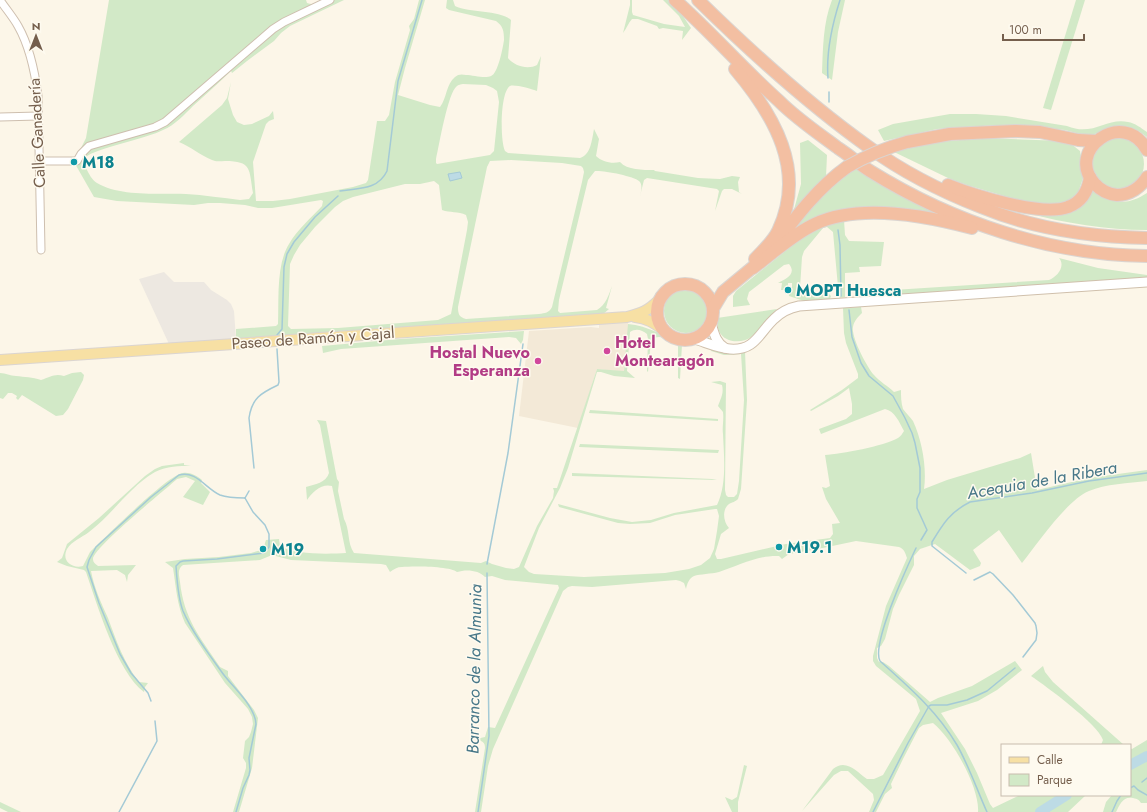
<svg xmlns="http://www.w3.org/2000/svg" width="1147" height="812" font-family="Jost,sans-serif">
  <rect width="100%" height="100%" fill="#fcf6e8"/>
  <!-- residential -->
  <polygon fill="#f3e9d7" points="628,321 628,332 624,372 597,369 578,428 519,416 529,331 591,327 599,328 599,323"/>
  <!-- industrial -->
  <polygon fill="#ede8e1" points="164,272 174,282 204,282 211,290 227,300 231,304 234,311 236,339 169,344 139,279"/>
  <!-- green -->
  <g fill="#d2e9c7" fill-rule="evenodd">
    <path d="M109 0H306L307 3C315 6 319 1 326 0 332 0 338 0 344 0L290 26 281 33 274 41 247 61 232 73 231 71C219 83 206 94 193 106 184 115 175 125 163 130 148 138 94 149 86 157 83 160 85 165 86 168 89 174 92 180 97 183 120 197 160 193 186 194 204 195 223 198 240 200L249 199 253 193C249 169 252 161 225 161 220 161 216 162 212 160 200 155 191 147 179 142L222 105 227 98 231 82 228 99 233 115 237 122 244 125 252 124 269 116 273 111 274 119 269 121 266 124 253 162 256 201H273L290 199 353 187 366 183 368 180 377 121H385L389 115 395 82 410 30 409 26 414 19 419 0H425L405 68 398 95 430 105 440 107C447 98 446 84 455 77 458 74 462 74 466 75 473 75 485 79 491 76 498 74 503 47 504 40 504 31 503 26 496 21L449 10 446 8 447 0H453L455 6C470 13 500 10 511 20L508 58C514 66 528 70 537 65L541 56 537 91C532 89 514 84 510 86 500 92 500 141 505 151L508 153 580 158C591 155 592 139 594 129L599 139 596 156C602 162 612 164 620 162 627 170 643 170 654 170L655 171 698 178 720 179 732 176 740 177 738 182 739 192 742 194 732 189H724L722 191 715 211 719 191 717 189 647 178 644 180 640 196C641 192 643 184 639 181 634 176 602 170 595 171L588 180 559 300 558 311 560 313 597 310C606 305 609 294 612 286L606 308 609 309 602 315 236 339V329L276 326 278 324C279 299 276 265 289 244 297 230 311 218 322 206L323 201 321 200 272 208H258L245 205 220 203H208L194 205 117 201 94 197 74 162 86 138ZM463 84 486 85 493 88 497 91 499 102 494 151 490 155 437 164 436 163V159C439 146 448 92 457 86 458 85 461 84 463 84ZM511 160 562 163 581 166 583 168 584 172 582 182 552 307C549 313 545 313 539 314L466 319C459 317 458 314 458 307L487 167 490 161ZM434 181 439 185 442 210C450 213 458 211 466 215L468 222 467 230 451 314 438 320 338 328 291 329 288 326 290 264 294 255 300 245 315 227 335 207 343 201 353 197 405 184H420Z"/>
    <path d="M630 0H632V12L633 15 664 24 685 27 679 16 663 0H672L691 28 682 40 683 31 663 28 659 29 657 26 638 19H632C628 23 627 28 623 33L630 5Z"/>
    <path d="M832 0H845L838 32 832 80 822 73C823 48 823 23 832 0Z"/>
    <polygon points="1076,0 1085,0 1051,110 1043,108"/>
    <path d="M950 114H976L1006 116 1067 126C1093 137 1107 117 1128 122 1135 123 1141 128 1147 132V137L1140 132 1131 128 1123 127 1114 128 1088 136 1065 130 1031 126 998 125 937 129 884 141 878 130 893 124Z"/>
    <polygon points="984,138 1063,141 1070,143 1080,151 1084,175 1078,193 1070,201 1054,205 1018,200 967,185 948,178 892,151 938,142"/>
    <circle cx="1118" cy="164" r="26"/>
    <polygon points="808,140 827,155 826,177 793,213 801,184 800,143"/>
    <path d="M857 167 968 223 881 209 792 232C811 207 832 186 857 167Z"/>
    <path d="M1093 189C1114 203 1125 207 1147 193V230C1106 230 1066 223 1026 213L1061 215 1074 210Z"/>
    <path d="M844 220 845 235 849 241 884 242 881 266 859 267 860 272 845 273V297L839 298 833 232 827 227 823 228 804 251 802 257 800 288 801 292 804 294H829L831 296 830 299 804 301 789 296 788 290H792V283H788V290H781L782 283H778C786 279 797 274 789 264L784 265 749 292 747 299 750 305 733 307V296L736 291 804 236 820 226Z"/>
    <path d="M1059 258 1098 268 1147 275V278L887 295 888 292H893V290L1049 280C1057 277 1066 266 1059 258Z"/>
    <circle cx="686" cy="311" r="22"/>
    <path d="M861 307 862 313C858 317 854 321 853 327 851 337 867 367 874 375 880 382 888 386 894 392L901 390C901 396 901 403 903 409 906 413 910 417 913 421 922 440 927 468 924 489L947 480 1020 458 1031 453 1037 490 1089 478 1147 470V481C1129 483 1105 484 1089 491 1067 500 1038 543 1022 563L999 530 973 550 981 563 980 566 970 570 935 544 920 549 914 556V565L899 595 893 609 885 639 881 646 877 648V658L879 662H883L889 666 930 702 938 698 972 686 1015 661 1022 670 997 690 978 701 941 713 965 749 977 773 990 804 993 808 1020 795H1086L1068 812H978C980 788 952 738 933 723L923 725 919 728 903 759 891 784 892 788 885 794 876 812H869L874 800 873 794 848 771H841L834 775 802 811 833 769C846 758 857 772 867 779H874L883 775 920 711 916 699 876 666 873 661V656L886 606 907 558C905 552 904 549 899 547L856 541 818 549 789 554 782 559 779 556C757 555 738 566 719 572 711 574 700 574 694 576 689 578 687 584 686 589L684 583 680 581 676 580 592 587 572 586 568 587 563 591 493 749 488 766 481 812H475L485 748C485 742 482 741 476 739L485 737 488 727 495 728 559 588 558 585 505 580 492 576 485 577C479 570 466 569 457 572 450 566 412 566 402 567 397 567 394 569 390 572L386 565 381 564 291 560 272 555 260 560 183 565C177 569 179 575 180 582 184 619 200 637 220 667L228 671V676L254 710 258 718 252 768 239 812H233L246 768V763L243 758 245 741 249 737 251 732 253 724 252 717 248 709 225 683 185 623C177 605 176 587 173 568L165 562 185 559 219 557 251 553 261 550 264 546 266 540 279 539 280 546C293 555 330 554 346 553L332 486C322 483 312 492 307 500L306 487C315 484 326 483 329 473L320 425 317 420 326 421 337 479 339 482 338 491 344 519C350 529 347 543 354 553L481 563 486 561 492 564 506 568 514 569 519 567 537 526 553 498 554 491 553 488H557L597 369 624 371 628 324C648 325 665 338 685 343L682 345 680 379 678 378V346C671 340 659 333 651 340L648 372 647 371 648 339 647 334C642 330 636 328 630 332L627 371 635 378 614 376 601 372H597L568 468 560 488 539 528 524 567 529 572 534 574 584 577 665 573 689 569 701 565 710 558 714 549 717 531 719 516 717 509H715L675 515 650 523 630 524 618 523 559 507 558 504 610 518 632 522 651 520 674 513 717 505C727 484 724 457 723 434 722 427 724 420 723 412L718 406C721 398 724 393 722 385L711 382 720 381 726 383 725 490 726 495 728 497H734L737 494 739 481 744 400 741 354 724 355 711 351 712 348 745 351 747 400 741 489 738 499C735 502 733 502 729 504 722 509 723 522 729 528L721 534 715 554 717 559H721L786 544 830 538 833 534 832 524 840 523 826 499 822 487 826 488 830 486 825 455C841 454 884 446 898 438 901 436 902 434 904 431 899 422 895 411 885 409L821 434 819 429 846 419 852 414V404L849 388 838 396 811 411 810 410 842 390 858 378V374L846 343 844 333 843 308Z"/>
    <path d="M777 309C768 318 761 329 751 337 742 344 724 343 719 331 717 327 718 322 717 318Z"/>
    <polygon points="524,331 523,340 521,344 516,338 509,337 341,349 323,353 322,346 400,339"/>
    <path d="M81 372 84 375 83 380 68 409 63 415 56 416 22 395 18 400 16 398 17 396 12 393H8L3 399 0 398V373C6 373 10 376 16 376 25 377 32 377 41 380 50 377 55 373 64 376L72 373Z"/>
    <polygon points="590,410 718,419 718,421 589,413"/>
    <polygon points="580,444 719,450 718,453 579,447"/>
    <path d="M184 463V465L191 466C179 466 167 466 155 472 129 487 112 515 89 532 81 538 72 541 67 549 61 561 72 569 83 566L90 552 96 546C110 533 169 474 183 473 190 472 197 476 202 480L201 483 210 492 203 505 183 497 195 481 186 477 177 479C165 490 93 548 93 559 93 563 96 564 98 566L136 565 128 575 127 582 125 575 117 570 91 571C94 587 101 603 108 618 116 640 124 663 139 682L148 683 145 687 144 692C117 672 97 604 86 572L84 570 67 566 57 562 62 558 67 544 99 518 145 476 155 469 162 466Z"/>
    <polygon points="572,473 712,479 717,480 572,476"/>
    <path d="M1043 666 1045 672 1053 682 1124 745H1101L1103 740C1098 724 1047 687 1031 676Z"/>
    <path d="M1147 740V803H1141C1139 800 1138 799 1133 798 1123 796 1120 804 1116 812H1103L1106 802 1112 795H1130V748L1132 749Z"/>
    <polygon points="744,765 747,766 738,802 738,812 732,812 725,797 732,800 737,797"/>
    <polygon points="0,802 21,812 8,812 0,808"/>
  </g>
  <!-- water -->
  <polygon fill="#bddbe5" stroke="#a4cad6" points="460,172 462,178 450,181 448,174"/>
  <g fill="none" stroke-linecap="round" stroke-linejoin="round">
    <!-- stream -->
    <g stroke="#a4cad6" stroke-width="1.5">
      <path d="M828 78C826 52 832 25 840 0"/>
      <polyline points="829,92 829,102"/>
      <path d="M340 191C359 188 378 190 387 171L398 81 422 0"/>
      <polyline points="838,230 840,245 841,296"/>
      <polyline points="849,310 852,337 861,363 869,376 893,396 905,418 912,433 915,443 920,468 920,492 917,499 917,508 927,530 921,540"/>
      <polyline points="277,335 282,329 284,267 287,254 294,242 315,217 338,196"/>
      <path d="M254 468 249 418C252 398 261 393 278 385L279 382 277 349"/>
      <polyline points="245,498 249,491"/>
      <path d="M916 548C907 567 871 645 880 661 909 687 937 711 957 745 969 766 977 790 987 812"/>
      <polyline points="487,564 508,453 523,344"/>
      <path d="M966 573 932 546V542C943 524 950 512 970 502L1032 493 1089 481 1147 473"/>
      <polyline points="974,580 990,572 993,574 1013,595 1035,623 1036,626 1037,633 1036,640 1023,657"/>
      <path d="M151 701 148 693 131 673 120 654 99 603 87 567 89 560 96 547 151 497 179 475C196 470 206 489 220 495 228 498 236 498 245 498"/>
      <polyline points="1142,782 1147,778"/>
      <polyline points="1130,788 1134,786 1138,790 1147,795"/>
      <polyline points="119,812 157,741 155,721"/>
      <path d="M236 812 243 788 249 775 250 770 249 758 256 724C255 705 231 686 221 671 208 653 192 632 183 611 178 598 177 581 176 566L180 562 183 561 217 559 264 553 269 547V534L265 525 253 512 245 498"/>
      <polyline points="478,812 489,736 487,573"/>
      <polyline points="873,812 908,743 929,706 931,705 947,705 967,700 987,691 1015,668"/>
      <polyline points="1112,812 1117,801 1121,795"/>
    </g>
    <!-- river -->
    <g stroke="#bddbe5" stroke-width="10">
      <polyline points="1130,765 1147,756"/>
      <polyline points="1040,812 1067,795"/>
    </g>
    <defs>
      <g id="street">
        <path d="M0 0C6 9 13 17 18 26 30 47 35 72 38 96L41 250"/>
        <polyline points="0,117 38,116"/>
        <polyline points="40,161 77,161 81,154 89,146 155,127 165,122 273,29 284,22 330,0"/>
      </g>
      <g id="secondary">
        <path d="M711 323C714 333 716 343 725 348"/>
        <path d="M694 339C705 342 718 348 730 349 755 351 759 333 774 319 781 312 789 308 799 306L1147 282"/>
      </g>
      <g id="primary">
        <path d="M635 317C647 318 654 323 664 330"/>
        <path d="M0 360 627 317C642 313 648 311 659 300"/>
      </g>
      <g id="highway">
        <path d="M675 0C711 32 743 69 779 101 797 119 818 133 838 148 849 155 859 164 870 171 952 222 1050 255 1147 256"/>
        <path d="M698 0C752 53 808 104 870 148 903 172 943 192 981 207 1034 229 1091 237 1147 238"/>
        <path d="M735 69C774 115 807 171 778 231 773 242 763 250 755 259"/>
        <polyline points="907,142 950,134 1015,131 1040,132 1078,140 1096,141"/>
        <path d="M1147 150C1123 107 1064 151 1095 184 1101 191 1108 194 1117 195 1130 195 1141 187 1147 177"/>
        <path d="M948 185C973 195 1042 217 1068 207 1082 202 1088 191 1090 177"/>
        <path d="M777 242C798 214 819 187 847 167"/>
        <path d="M753 268C773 253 792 235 815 224 859 203 927 216 972 228"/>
        <circle cx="685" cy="312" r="28"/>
        <polyline points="714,307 723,292 758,263"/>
      </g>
    </defs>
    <!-- street casing -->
    <use href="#street" stroke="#cebfaf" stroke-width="9"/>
    <!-- secondary casing -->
    <use href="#secondary" stroke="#d0c0ac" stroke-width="11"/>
    <!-- primary casing -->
    <use href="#primary" stroke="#dbd5d1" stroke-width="12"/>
    <!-- highway casing -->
    <use href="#highway" stroke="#dbd5d1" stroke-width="14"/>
    <!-- street -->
    <use href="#street" stroke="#fff" stroke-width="7"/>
    <!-- secondary -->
    <use href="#secondary" stroke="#fff" stroke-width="9"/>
    <!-- primary -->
    <use href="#primary" stroke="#f7e0a4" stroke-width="10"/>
    <!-- highway -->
    <use href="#highway" stroke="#f3bfa2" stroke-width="12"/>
    <defs>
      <path id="highway-bridge" d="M847 167C866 156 885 148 907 142"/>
    </defs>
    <!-- highway-bridge casing -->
    <use href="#highway-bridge" stroke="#dbd5d1" stroke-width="14" stroke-linecap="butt"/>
    <!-- highway-bridge -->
    <use href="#highway-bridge" stroke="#f3bfa2" stroke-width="12"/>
  </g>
  <!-- markers -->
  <g fill="#0f9aa8" stroke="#fefaef" stroke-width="1.5">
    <circle cx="74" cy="162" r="4"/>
    <circle cx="788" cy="290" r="4"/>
    <circle cx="779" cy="547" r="4"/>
    <circle cx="263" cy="549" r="4"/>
  </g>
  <g fill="#d1479c" stroke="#fefaef" stroke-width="1.5">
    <circle cx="607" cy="351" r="4"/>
    <circle cx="538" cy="361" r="4"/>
  </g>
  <g text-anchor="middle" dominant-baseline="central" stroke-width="3" stroke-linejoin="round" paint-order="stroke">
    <!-- street labels -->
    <g font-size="16" fill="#755f4d" stroke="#fefaef">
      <text transform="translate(37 133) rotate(-93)">Calle Ganadería</text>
      <text transform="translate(313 338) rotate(-4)">Paseo de Ramón y Cajal</text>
    </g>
    <!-- culture labels -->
    <g font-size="16" font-weight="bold" fill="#0d838f" stroke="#fefaef" text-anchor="start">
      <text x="82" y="162">M18</text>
      <text x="796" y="290">MOPT Huesca</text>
      <text x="787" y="547">M19.1</text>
      <text x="271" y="549">M19</text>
    </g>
    <!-- hotel labels -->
    <g font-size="16" font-weight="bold" fill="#b23c85" stroke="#fefaef" text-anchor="start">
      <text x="615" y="342">Hotel<tspan x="615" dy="18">Montearagón</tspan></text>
      <text x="530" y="352" text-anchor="end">Hostal Nuevo<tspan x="530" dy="18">Esperanza</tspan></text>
    </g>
    <!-- water labels -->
    <g font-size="17" font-style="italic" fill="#477788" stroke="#fefaef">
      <text transform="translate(1042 480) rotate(-10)">Acequia de la Ribera</text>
      <text transform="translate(474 669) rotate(-89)">Barranco de la Almunia</text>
    </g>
  </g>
  <!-- legend -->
  <rect x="1001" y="744" width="130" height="52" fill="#fefaef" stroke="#c7bcae"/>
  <rect x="1009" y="757" width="20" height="6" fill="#f7e0a4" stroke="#c7bcae"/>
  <text x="1037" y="764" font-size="12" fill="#755f4d">Calle</text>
  <rect x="1009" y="774" width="20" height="12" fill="#d2e9c7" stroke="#c7bcae"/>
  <text x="1037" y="784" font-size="12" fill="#755f4d">Parque</text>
  <!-- north arrow -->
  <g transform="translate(36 36)" stroke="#fefaef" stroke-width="3" paint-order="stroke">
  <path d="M0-3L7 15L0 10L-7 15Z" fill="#755f4d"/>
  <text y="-6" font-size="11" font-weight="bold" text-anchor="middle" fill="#755f4d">N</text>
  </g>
  <!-- scale -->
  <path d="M1003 34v6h81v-6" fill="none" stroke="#755f4d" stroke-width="2"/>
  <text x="1009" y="34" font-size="12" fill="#755f4d" stroke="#fefaef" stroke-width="3" paint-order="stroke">100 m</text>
</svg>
